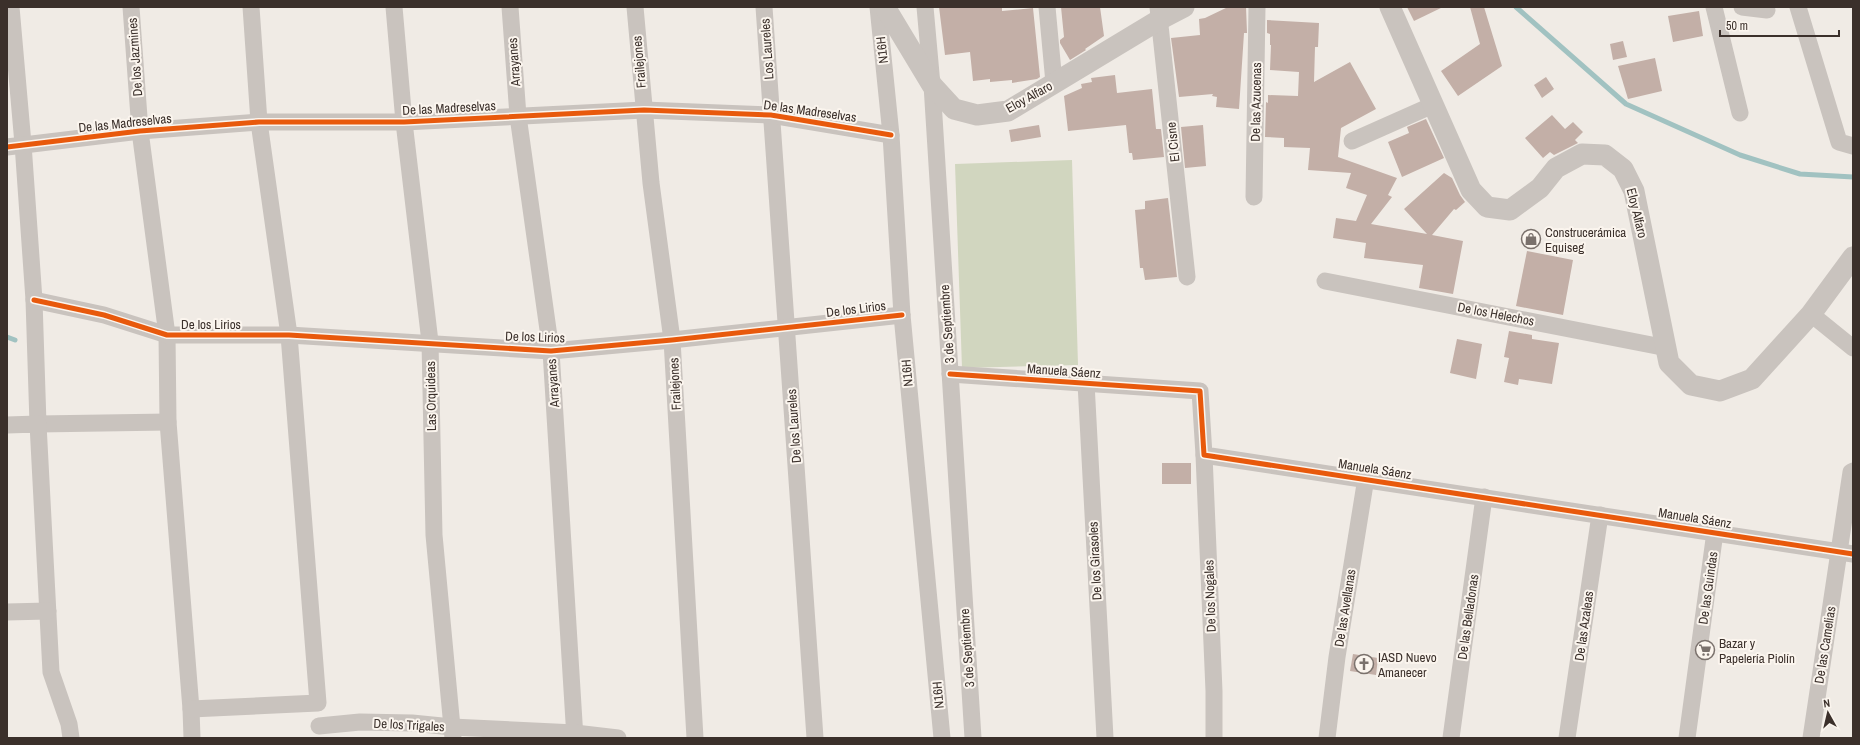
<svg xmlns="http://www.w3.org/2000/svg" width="1860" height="745" font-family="'Archivo Narrow',sans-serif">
  <rect width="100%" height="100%" fill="#f0ebe5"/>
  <!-- green -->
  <polygon fill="#d1d6bf" points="1072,160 1078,365 962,368 955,164"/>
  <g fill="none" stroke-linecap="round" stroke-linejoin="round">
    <!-- stream -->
    <g stroke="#a1c2c1" stroke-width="5">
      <polyline points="1516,7 1626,104 1740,155 1800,174 1853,177"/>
      <polyline points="7,337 15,340"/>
    </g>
  </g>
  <!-- building -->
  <g fill="#c3afa7">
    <polygon points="939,7 1002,7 1002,11 1033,8 1040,77 1037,79 1012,83 1012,80 990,82 990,79 973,81 970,52 945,55"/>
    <polygon points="1061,7 1100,7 1104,36 1085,49 1086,50 1070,60 1060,43 1060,40 1064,37"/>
    <polygon points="1228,7 1246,7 1247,33 1244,33 1239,109 1216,107 1217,97 1212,96 1213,94 1179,97 1171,38 1200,35 1199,19 1205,18"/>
    <polygon points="1407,7 1443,7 1414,21"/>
    <polygon points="1470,7 1484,7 1502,66 1458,96 1441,71 1480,44"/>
    <polygon points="1699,11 1703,36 1673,42 1668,16"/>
    <polygon points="1267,20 1319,23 1318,47 1315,47 1314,82 1350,62 1376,109 1341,128 1338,157 1397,178 1388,195 1392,197 1371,224 1427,234 1404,209 1444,173 1452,178 1460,195 1465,202 1456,210 1454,209 1432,235 1463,241 1453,294 1419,288 1423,265 1364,258 1366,243 1333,238 1336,218 1356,221 1367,195 1346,188 1351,173 1308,170 1310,148 1284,147 1284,138 1265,137 1266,102 1268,103 1268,95 1298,96 1299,72 1270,70 1271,45 1270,45 1270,34 1267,33"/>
    <polygon points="1623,41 1627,57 1613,60 1610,44"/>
    <polygon points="1655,58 1662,91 1628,99 1618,66"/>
    <polygon points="1115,75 1117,93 1152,89 1156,129 1161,129 1164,157 1133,160 1132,153 1129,153 1126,125 1068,131 1064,96 1082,88 1081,84 1092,82 1091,78"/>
    <polygon points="1546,77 1554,89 1542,98 1534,85"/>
    <polygon points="1552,115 1565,129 1573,122 1583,132 1575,140 1578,143 1554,155 1550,152 1543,158 1525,138"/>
    <polygon points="1426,119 1444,158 1402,177 1388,142 1409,133 1407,127"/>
    <polygon points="1039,125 1041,137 1011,142 1009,130"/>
    <polygon points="1203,125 1206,166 1185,168 1181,127"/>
    <polygon points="1168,198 1177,277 1145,280 1143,268 1140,268 1135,210 1145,209 1145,201"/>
    <polygon points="1527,251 1573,260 1563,315 1516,306"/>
    <polygon points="1509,331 1532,335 1532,339 1559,343 1552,384 1519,379 1518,385 1504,382 1509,358 1504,357"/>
    <polygon points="1457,339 1482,344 1476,379 1450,373"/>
    <rect x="1162" y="463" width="29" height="21"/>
    <polygon points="1353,654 1378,658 1376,675 1350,671"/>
  </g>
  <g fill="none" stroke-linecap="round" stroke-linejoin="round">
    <!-- minor -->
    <g stroke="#c9c3be" stroke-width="17">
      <polyline points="11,7 23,144 34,300 38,424 168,422"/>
      <polyline points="131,7 140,131 167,335 168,422 191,709 192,738"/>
      <polyline points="394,7 404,122 430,342 434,535 453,738"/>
      <polyline points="510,7 518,116 551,351 575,738"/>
      <polyline points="635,7 651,183 672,340 695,738"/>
      <polyline points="764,7 815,738"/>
      <polyline points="878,7 891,135 902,315 942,738"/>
      <polyline points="925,7 932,85 973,738"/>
      <polyline points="1047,7 1054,83"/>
      <polyline points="1158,7 1187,277"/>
      <polyline points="1714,7 1740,113"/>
      <polyline points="1742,7 1767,10"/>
      <polyline points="1798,7 1839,142 1853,146"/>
      <polyline points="1352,141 1433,105"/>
      <polyline points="7,147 140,131 259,122 404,122 644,110 771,115 891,135"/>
      <polyline points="1254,197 1257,7"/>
      <polyline points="1325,281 1667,348"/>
      <polyline points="34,300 104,315 167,335 289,335 551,351 672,340 902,315"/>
      <polyline points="1811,314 1853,348"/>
      <polyline points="950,374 1200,391 1204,455 1853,554"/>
      <polyline points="1086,383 1105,738"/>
      <polyline points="7,425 38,424 51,672 69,724 71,738"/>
      <polyline points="1204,455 1214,691 1214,738"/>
      <polyline points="7,612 48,611"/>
      <polyline points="191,709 318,703 289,335 259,122 251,7"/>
      <polyline points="319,726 360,722 412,723 452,727 575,733 618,738"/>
      <polyline points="1327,738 1337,657 1366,478"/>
      <polyline points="1451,738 1484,497"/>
      <polyline points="1567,738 1600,515"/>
      <polyline points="1687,738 1715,532"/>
      <polyline points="1811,738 1851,472 1853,471"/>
    </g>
    <!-- tertiary -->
    <g stroke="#c9c3be" stroke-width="21">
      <polyline points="885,7 932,85 954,109 977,115 1008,111 1159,20 1184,7"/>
      <polyline points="1390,7 1471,190 1487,207 1510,210 1540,188 1556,168 1582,154 1605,155 1623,169 1634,191 1669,363 1691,385 1720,391 1752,379 1811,314 1853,257"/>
    </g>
    <defs>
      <g id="cycleway">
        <polyline points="7,147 140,131 259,122 404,122 644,110 771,115 891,135"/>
        <polyline points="34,300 104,315 167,335 289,335 551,351 672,340 902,315"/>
        <polyline points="950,374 1200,391 1204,455 1853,554"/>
      </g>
    </defs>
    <!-- cycleway casing -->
    <use href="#cycleway" stroke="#fbf5ee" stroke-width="8"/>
    <!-- cycleway -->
    <use href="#cycleway" stroke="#e8590c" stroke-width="5"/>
  </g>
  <!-- icons -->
  <defs>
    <symbol id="shop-ring" viewBox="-11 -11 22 22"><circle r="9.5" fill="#fbf5ee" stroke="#7a716c" stroke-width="1.5"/><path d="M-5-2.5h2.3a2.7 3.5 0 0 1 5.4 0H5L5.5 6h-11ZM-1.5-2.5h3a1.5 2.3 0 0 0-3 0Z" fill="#7a716c"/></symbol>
    <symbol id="supermarket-ring" viewBox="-11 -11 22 22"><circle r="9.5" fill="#fbf5ee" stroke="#7a716c" stroke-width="1.5"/><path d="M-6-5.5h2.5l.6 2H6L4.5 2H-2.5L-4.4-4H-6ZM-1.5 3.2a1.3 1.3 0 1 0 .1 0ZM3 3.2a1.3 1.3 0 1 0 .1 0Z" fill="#7a716c"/></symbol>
    <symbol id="church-ring" viewBox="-11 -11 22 22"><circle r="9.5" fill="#fbf5ee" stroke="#7a716c" stroke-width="1.5"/><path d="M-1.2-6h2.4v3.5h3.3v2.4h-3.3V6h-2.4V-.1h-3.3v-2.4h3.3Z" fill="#7a716c"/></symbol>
  </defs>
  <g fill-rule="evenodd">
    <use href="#shop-ring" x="1520" y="228" width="22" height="22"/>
    <use href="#supermarket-ring" x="1694" y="639" width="22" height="22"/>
    <use href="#church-ring" x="1353" y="653" width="22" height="22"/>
  </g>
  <g text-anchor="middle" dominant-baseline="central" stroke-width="4" stroke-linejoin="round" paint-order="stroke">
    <!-- street labels -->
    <g font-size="13" fill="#3b302b" stroke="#fbf5ee">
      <text transform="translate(767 49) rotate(-94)">Los Laureles</text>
      <text transform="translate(882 50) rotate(-96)">N16H</text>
      <text transform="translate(135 57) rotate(-94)">De los Jazmines</text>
      <text transform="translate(514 62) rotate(-94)">Arrayanes</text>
      <text transform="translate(639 62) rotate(-95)">Frailejones</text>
      <text transform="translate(1029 97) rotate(-29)">Eloy Alfaro</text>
      <text transform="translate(1256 102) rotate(-89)">De las Azucenas</text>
      <text transform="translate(449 108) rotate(-3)">De las Madreselvas</text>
      <text transform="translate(810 111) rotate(8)">De las Madreselvas</text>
      <text transform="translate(125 123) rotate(-6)">De las Madreselvas</text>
      <text transform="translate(1173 142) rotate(-96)">El Cisne</text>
      <text transform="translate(1637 213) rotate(76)">Eloy Alfaro</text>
      <text transform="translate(856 309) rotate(-7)">De los Lirios</text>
      <text transform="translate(1496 314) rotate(11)">De los Helechos</text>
      <text x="211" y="324">De los Lirios</text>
      <text transform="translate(947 324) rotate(-94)">3 de Septiembre</text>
      <text transform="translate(535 337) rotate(2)">De los Lirios</text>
      <text transform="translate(1064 371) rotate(4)">Manuela Sáenz</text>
      <text transform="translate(907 373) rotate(-95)">N16H</text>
      <text transform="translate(553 383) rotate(-94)">Arrayanes</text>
      <text transform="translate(675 384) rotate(-93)">Frailejones</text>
      <text transform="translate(431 396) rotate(-91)">Las Orquideas</text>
      <text transform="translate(794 426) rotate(-94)">De los Laureles</text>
      <text transform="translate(1375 469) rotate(9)">Manuela Sáenz</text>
      <text transform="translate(1695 518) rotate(9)">Manuela Sáenz</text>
      <text transform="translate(1095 561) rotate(-93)">De los Girasoles</text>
      <text transform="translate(1708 588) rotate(-82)">De las Guindas</text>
      <text transform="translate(1210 596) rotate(-92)">De los Nogales</text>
      <text transform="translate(1345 608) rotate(-81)">De las Avellanas</text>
      <text transform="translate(1468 617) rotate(-82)">De las Belladonas</text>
      <text transform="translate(1584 626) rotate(-82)">De las Azaleas</text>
      <text transform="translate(1825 645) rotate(-81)">De las Camelias</text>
      <text transform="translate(967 648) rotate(-94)">3 de Septiembre</text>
      <text transform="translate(938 695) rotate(-95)">N16H</text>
      <text transform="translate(409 725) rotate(3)">De los Trigales</text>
    </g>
    <!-- poi labels -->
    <g font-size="13" fill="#3b302b" stroke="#fbf5ee" text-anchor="start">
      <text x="1545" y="232">Construcerámica<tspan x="1545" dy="15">Equiseg</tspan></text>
      <text x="1719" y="643">Bazar y<tspan x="1719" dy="15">Papelería Piolín</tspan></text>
      <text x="1378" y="657">IASD Nuevo<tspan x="1378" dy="15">Amanecer</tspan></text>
    </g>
  </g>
  <!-- border -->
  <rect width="1860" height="745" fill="none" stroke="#3b302b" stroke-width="16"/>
  <!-- north arrow -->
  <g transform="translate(1828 713) rotate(352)" stroke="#fbf5ee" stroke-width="3" paint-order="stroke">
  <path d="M0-3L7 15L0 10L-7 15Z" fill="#3b302b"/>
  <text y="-6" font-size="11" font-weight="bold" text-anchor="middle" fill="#3b302b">N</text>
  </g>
  <!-- scale -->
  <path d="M1720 30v6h119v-6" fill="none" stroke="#3b302b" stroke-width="2"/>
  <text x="1726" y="30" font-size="12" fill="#3b302b" stroke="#fbf5ee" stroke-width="3" paint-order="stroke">50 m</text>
</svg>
